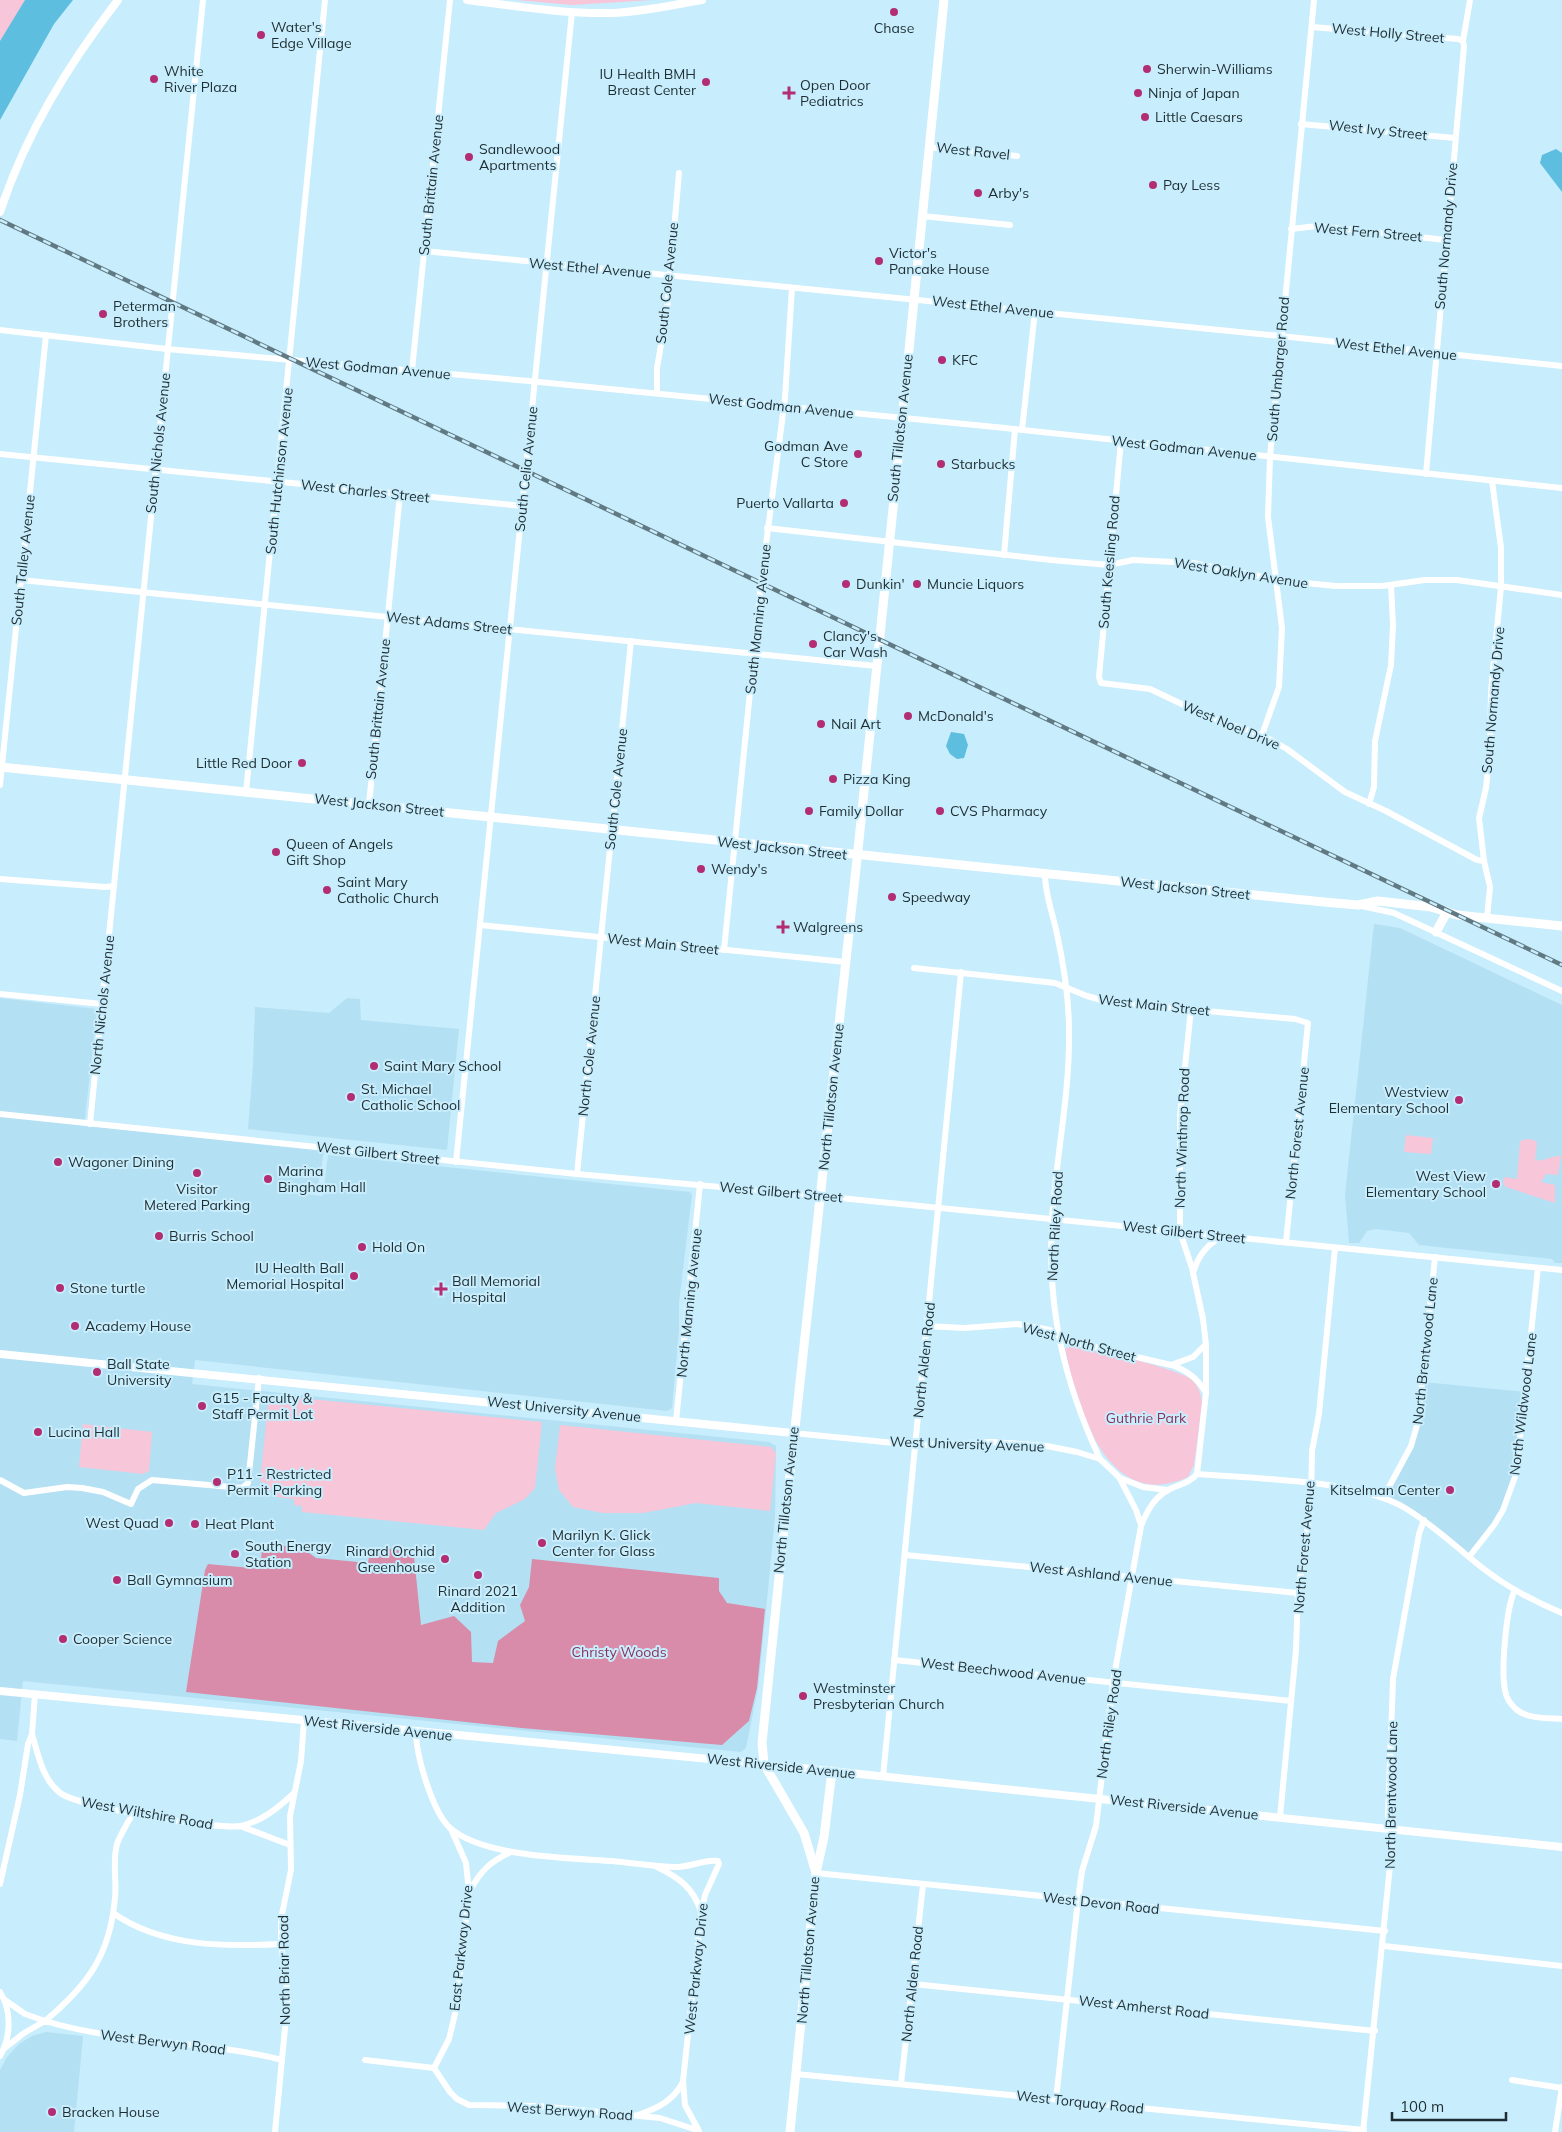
<svg xmlns="http://www.w3.org/2000/svg" width="1562" height="2132" font-family="Mulish,sans-serif">
  <rect width="100%" height="100%" fill="#c8edfc"/>
  <!-- built -->
  <g fill="#b4e0f3">
    <polygon points="1374,924 1400,928 1562,1005 1562,1263 1555,1263 1552,1259 1419,1245 1409,1233 1376,1229 1367,1231 1359,1243 1349,1243 1345,1195"/>
    <polygon points="0,998 97,1009 85,1119 86,1126 324,1151 317,1193 275,1191 323,1196 328,1155 690,1192 692,1195 679,1303 679,1330 672,1408 667,1411 195,1360 192,1384 769,1442 776,1446 775,1517 767,1600 758,1688 746,1748 741,1752 23,1681 17,1741 0,1739"/>
    <polygon points="347,998 360,999 361,1020 459,1029 447,1150 248,1129 253,1065 255,1007 329,1013"/>
    <polygon points="1423,1382 1526,1392 1520,1456 1507,1502 1469,1557 1424,1520 1383,1498 1411,1446"/>
    <polygon points="46,2032 83,2036 74,2132 0,2132 0,2070 7,2057 19,2044 32,2036"/>
  </g>
  <!-- green -->
  <g fill="#f7c6d8">
    <polygon points="0,0 25,0 0,43"/>
    <polygon points="516,0 652,0 572,5"/>
    <polygon points="1406,1135 1433,1138 1431,1154 1404,1152"/>
    <path d="M1524 1139 1534 1140 1537 1143 1535 1160C1544 1162 1551 1155 1561 1156L1558 1175 1546 1174 1541 1182 1555 1185V1203L1506 1187 1503 1184 1504 1177 1517 1179 1520 1142Z"/>
    <path d="M1069 1347C1085 1346 1180 1369 1192 1380 1199 1387 1201 1394 1202 1404L1194 1465 1188 1477C1107 1514 1077 1408 1065 1349Z"/>
    <polygon points="269,1395 542,1422 535,1488 525,1499 496,1513 484,1530 302,1512 302,1506 294,1505 294,1499 275,1497 267,1483 260,1482"/>
    <polygon points="83,1424 152,1432 149,1471 143,1474 79,1467"/>
    <polygon points="560,1425 771,1447 776,1453 770,1511 696,1503 643,1513 603,1513 573,1507 559,1490 555,1469"/>
  </g>
  <!-- forest -->
  <path fill="#d98baa" d="M270 1543 305 1550 316 1558 368 1563 370 1551C384 1546 400 1549 414 1556L421 1625 454 1616 471 1632 472 1662 493 1663 498 1641 525 1621 520 1605 529 1587 532 1559 719 1578V1591L727 1603 765 1609 757 1688 749 1721 722 1745 521 1728 186 1692 205 1570 208 1564 260 1569 262 1550H265Z"/>
  <!-- water -->
  <g fill="#5dbedf">
    <polygon points="25,0 73,0 54,24 0,120 0,41"/>
    <polygon points="1556,149 1562,153 1562,192 1540,163 1542,155"/>
    <polygon points="951,732 964,734 968,745 964,758 957,759 950,754 946,746"/>
  </g>
  <g fill="none" stroke-linecap="round" stroke-linejoin="round">
    <!-- minor -->
    <g stroke="#fff" stroke-width="6">
      <polyline points="1312,27 1458,39 1463,41"/>
      <polyline points="1301,124 1455,138"/>
      <polyline points="928,147 1017,156"/>
      <polyline points="922,216 1010,225"/>
      <polyline points="1291,229 1317,226 1446,240"/>
      <polyline points="424,251 1290,337 1562,366"/>
      <polyline points="0,330 167,349 529,381 1005,428 1562,488"/>
      <polyline points="412,370 450,0"/>
      <polyline points="657,393 657,368 667,310 679,173"/>
      <polyline points="1022,430 1035,311"/>
      <polyline points="1121,441 1099,677 1101,683 1150,689 1209,717 1262,735 1287,749 1345,792 1386,811 1477,860 1484,861"/>
      <polyline points="0,454 522,506"/>
      <polyline points="1426,474 1464,46 1463,41 1470,0"/>
      <polyline points="767,528 1051,560 1109,565 1133,560 1193,563 1284,581 1336,586 1382,586 1425,580 1457,580 1562,595"/>
      <polyline points="1004,555 1015,429"/>
      <polyline points="21,580 876,666"/>
      <polyline points="1262,735 1279,687 1282,628 1268,517 1270,457 1314,0"/>
      <polyline points="0,785 46,335"/>
      <polyline points="246,792 325,0"/>
      <polyline points="369,804 400,494"/>
      <polyline points="1369,804 1374,787 1375,741 1391,665 1393,625 1391,585"/>
      <path d="M1045 874C1045 895 1053 914 1057 934 1064 966 1069 998 1069 1031 1070 1094 1056 1157 1052 1220 1047 1307 1063 1380 1100 1459"/>
      <polyline points="0,879 105,887 114,886"/>
      <polyline points="1362,906 1394,913 1562,991"/>
      <polyline points="1487,918 1490,887 1484,861 1479,818 1486,788 1490,749 1491,691 1501,587 1501,548 1492,481"/>
      <polyline points="480,925 845,962"/>
      <polyline points="724,950 761,583 785,398 792,288"/>
      <polyline points="914,968 1055,983 1087,996 1108,1002 1295,1019 1308,1023 1286,1242"/>
      <polyline points="0,994 102,1004"/>
      <polyline points="1191,1009 1180,1115 1180,1232 1192,1268 1203,1319 1206,1345 1206,1393 1197,1474"/>
      <polyline points="0,1114 577,1174 830,1197 1562,1270"/>
      <polyline points="90,1124 203,0"/>
      <polyline points="456,1162 572,12"/>
      <polyline points="577,1174 631,641"/>
      <path d="M1193 1273C1198 1256 1207 1243 1224 1236"/>
      <polyline points="927,1326 964,1328 1017,1324 1030,1326 1050,1330 1069,1341 1171,1365 1193,1357 1205,1345"/>
      <path d="M1172 1365C1188 1371 1198 1379 1206 1393"/>
      <polyline points="676,1421 700,1184"/>
      <polyline points="793,1433 915,1445 993,1442 1047,1446 1077,1452 1100,1459 1119,1477 1136,1510 1141,1525"/>
      <polyline points="1120,1478 1143,1487 1168,1490"/>
      <polyline points="0,1480 24,1493 67,1487 82,1488 103,1492 131,1504 138,1489 152,1480 242,1488 248,1483 259,1378"/>
      <polyline points="1383,1498 1411,1446 1418,1422 1435,1257"/>
      <polyline points="905,1555 1298,1593"/>
      <polyline points="1469,1557 1494,1525 1503,1510 1516,1474 1538,1268"/>
      <path d="M1515 1590C1506 1607 1501 1671 1505 1690 1506 1698 1511 1705 1517 1710 1529 1719 1548 1718 1562 1719"/>
      <polyline points="894,1660 1291,1701"/>
      <path d="M416 1732C416 1755 432 1811 450 1828 483 1857 569 1858 612 1861 634 1863 656 1867 677 1867 691 1867 705 1859 718 1861L719 1864 705 1895 701 1914 683 2081 685 2105 699 2131"/>
      <path d="M32 1734C38 1754 42 1778 59 1792 75 1807 219 1830 241 1826 262 1821 278 1808 293 1794"/>
      <polyline points="883,1777 961,972"/>
      <polyline points="1280,1817 1296,1650 1298,1593 1311,1502 1312,1451 1319,1414 1335,1248"/>
      <polyline points="240,1826 290,1845"/>
      <path d="M657 1867C678 1877 694 1888 701 1912"/>
      <polyline points="816,1873 1385,1931"/>
      <polyline points="0,1884 20,1795 28,1744 32,1734 35,1694"/>
      <path d="M470 1891C480 1871 491 1861 511 1852"/>
      <path d="M113 1913C162 1947 224 1947 281 1944"/>
      <polyline points="1384,1946 1562,1966"/>
      <polyline points="913,1984 1375,2031"/>
      <path d="M0 1992C12 2011 11 2037 0 2056"/>
      <path d="M5 2000 25 2014 45 2021C88 1985 110 1955 115 1898 117 1881 112 1861 117 1844 121 1833 128 1823 133 1813"/>
      <path d="M5 2048 24 2033 45 2021C122 2044 204 2040 282 2060"/>
      <polyline points="365,2060 434,2068 450,2092 457,2099 469,2105 539,2106 660,2118 697,2130"/>
      <polyline points="434,2068 449,2039 455,2014 469,1893 466,1863 451,1829"/>
      <polyline points="796,2074 1364,2130"/>
      <polyline points="1512,2080 1562,2088"/>
      <polyline points="901,2084 923,1885"/>
      <path d="M1056 2099 1078 1900 1082 1871 1096 1826 1113 1682 1141 1526C1147 1511 1154 1497 1170 1489 1180 1484 1190 1483 1197 1474 1255 1479 1356 1479 1405 1508 1432 1524 1455 1546 1480 1566 1505 1586 1533 1601 1562 1613"/>
      <path d="M638 2115C658 2108 673 2101 683 2082"/>
      <polyline points="275,2132 288,1997 281,1944 281,1919 291,1870 290,1816 301,1761 304,1721"/>
      <polyline points="1363,2132 1393,1836 1388,1816 1393,1679 1419,1534 1424,1520"/>
      <polyline points="1555,2132 1562,2087"/>
    </g>
    <!-- tertiary -->
    <g stroke="#fff" stroke-width="8">
      <path d="M467 0C515 6 563 14 612 13 642 12 672 5 702 0"/>
      <path d="M0 212C26 133 68 65 118 0"/>
      <polyline points="0,1354 793,1433"/>
      <polyline points="0,1691 802,1768 1562,1847"/>
    </g>
    <!-- secondary -->
    <g stroke="#fff" stroke-width="9">
      <polyline points="0,767 1324,902 1358,905 1378,901 1431,907 1457,915 1562,926"/>
      <polyline points="1436,932 1447,912"/>
      <polyline points="816,1873 824,1837 832,1771"/>
      <path d="M790 2132 816 1873 804 1833 764 1764 762 1743C792 1445 825 1147 858 850 889 567 914 283 944 0"/>
    </g>
    <defs>
      <polyline id="rail" points="0,220 1562,965"/>
    </defs>
    <!-- rail casing -->
    <use href="#rail" stroke="#617982" stroke-width="4.5"/>
    <!-- rail -->
    <use href="#rail" stroke="#c8edfc" stroke-width="2.5" stroke-dasharray="8" stroke-linecap="butt"/>
  </g>
  <!-- markers -->
  <g fill="#b32d72" stroke="#c8edfc" stroke-width="2">
    <circle cx="894" cy="12" r="5"/>
    <circle cx="261" cy="35" r="5"/>
    <circle cx="1147" cy="69" r="5"/>
    <circle cx="154" cy="79" r="5"/>
    <circle cx="706" cy="82" r="5"/>
    <path d="M786.5 85.5h5v5h5v5h-5v5h-5v-5h-5v-5h5z"/>
    <circle cx="1138" cy="93" r="5"/>
    <circle cx="1145" cy="117" r="5"/>
    <circle cx="469" cy="157" r="5"/>
    <circle cx="1153" cy="185" r="5"/>
    <circle cx="978" cy="193" r="5"/>
    <circle cx="879" cy="261" r="5"/>
    <circle cx="103" cy="314" r="5"/>
    <circle cx="942" cy="360" r="5"/>
    <circle cx="858" cy="454" r="5"/>
    <circle cx="941" cy="464" r="5"/>
    <circle cx="844" cy="503" r="5"/>
    <circle cx="846" cy="584" r="5"/>
    <circle cx="917" cy="584" r="5"/>
    <circle cx="813" cy="644" r="5"/>
    <circle cx="908" cy="716" r="5"/>
    <circle cx="821" cy="724" r="5"/>
    <circle cx="302" cy="763" r="5"/>
    <circle cx="833" cy="779" r="5"/>
    <circle cx="809" cy="811" r="5"/>
    <circle cx="940" cy="811" r="5"/>
    <circle cx="276" cy="852" r="5"/>
    <circle cx="701" cy="869" r="5"/>
    <circle cx="327" cy="890" r="5"/>
    <circle cx="892" cy="897" r="5"/>
    <path d="M780.5 919.5h5v5h5v5h-5v5h-5v-5h-5v-5h5z"/>
    <circle cx="374" cy="1066" r="5"/>
    <circle cx="351" cy="1097" r="5"/>
    <circle cx="1459" cy="1100" r="5"/>
    <circle cx="58" cy="1162" r="5"/>
    <circle cx="197" cy="1173" r="5"/>
    <circle cx="268" cy="1179" r="5"/>
    <circle cx="1496" cy="1184" r="5"/>
    <circle cx="159" cy="1236" r="5"/>
    <circle cx="362" cy="1247" r="5"/>
    <circle cx="354" cy="1276" r="5"/>
    <circle cx="60" cy="1288" r="5"/>
    <path d="M438.5 1281.5h5v5h5v5h-5v5h-5v-5h-5v-5h5z"/>
    <circle cx="75" cy="1326" r="5"/>
    <circle cx="97" cy="1372" r="5"/>
    <circle cx="202" cy="1406" r="5"/>
    <circle cx="38" cy="1432" r="5"/>
    <circle cx="217" cy="1482" r="5"/>
    <circle cx="1450" cy="1490" r="5"/>
    <circle cx="169" cy="1523" r="5"/>
    <circle cx="195" cy="1524" r="5"/>
    <circle cx="542" cy="1543" r="5"/>
    <circle cx="235" cy="1554" r="5"/>
    <circle cx="445" cy="1559" r="5"/>
    <circle cx="478" cy="1575" r="5"/>
    <circle cx="117" cy="1580" r="5"/>
    <circle cx="63" cy="1639" r="5"/>
    <circle cx="803" cy="1696" r="5"/>
    <circle cx="52" cy="2112" r="5"/>
  </g>
  <g text-anchor="middle" dominant-baseline="central" stroke-width="4" stroke-linejoin="round" paint-order="stroke">
    <!-- poi labels -->
    <g font-size="14" fill="#1e2d32" stroke="#c8edfc" text-anchor="start">
      <text x="271" y="27">Water's<tspan x="271" dy="16">Edge Village</tspan></text>
      <text x="894" y="28" text-anchor="middle">Chase</text>
      <text x="1157" y="69">Sherwin-Williams</text>
      <text x="164" y="71">White<tspan x="164" dy="16">River Plaza</tspan></text>
      <text x="696" y="74" text-anchor="end">IU Health BMH<tspan x="696" dy="16">Breast Center</tspan></text>
      <text x="800" y="85">Open Door<tspan x="800" dy="16">Pediatrics</tspan></text>
      <text x="1148" y="93">Ninja of Japan</text>
      <text x="1155" y="117">Little Caesars</text>
      <text x="479" y="149">Sandlewood<tspan x="479" dy="16">Apartments</tspan></text>
      <text x="1163" y="185">Pay Less</text>
      <text x="988" y="193">Arby's</text>
      <text x="889" y="253">Victor's<tspan x="889" dy="16">Pancake House</tspan></text>
      <text x="113" y="306">Peterman<tspan x="113" dy="16">Brothers</tspan></text>
      <text x="952" y="360">KFC</text>
      <text x="848" y="446" text-anchor="end">Godman Ave<tspan x="848" dy="16">C Store</tspan></text>
      <text x="951" y="464">Starbucks</text>
      <text x="834" y="503" text-anchor="end">Puerto Vallarta</text>
      <text x="856" y="584">Dunkin'</text>
      <text x="927" y="584">Muncie Liquors</text>
      <text x="823" y="636">Clancy's<tspan x="823" dy="16">Car Wash</tspan></text>
      <text x="918" y="716">McDonald's</text>
      <text x="831" y="724">Nail Art</text>
      <text x="292" y="763" text-anchor="end">Little Red Door</text>
      <text x="843" y="779">Pizza King</text>
      <text x="819" y="811">Family Dollar</text>
      <text x="950" y="811">CVS Pharmacy</text>
      <text x="286" y="844">Queen of Angels<tspan x="286" dy="16">Gift Shop</tspan></text>
      <text x="711" y="869">Wendy's</text>
      <text x="337" y="882">Saint Mary<tspan x="337" dy="16">Catholic Church</tspan></text>
      <text x="902" y="897">Speedway</text>
      <text x="793" y="927">Walgreens</text>
      <text x="384" y="1066">Saint Mary School</text>
      <text x="361" y="1089">St. Michael<tspan x="361" dy="16">Catholic School</tspan></text>
      <text x="1449" y="1092" text-anchor="end">Westview<tspan x="1449" dy="16">Elementary School</tspan></text>
      <text x="68" y="1162">Wagoner Dining</text>
      <text x="278" y="1171">Marina<tspan x="278" dy="16">Bingham Hall</tspan></text>
      <text x="1486" y="1176" text-anchor="end">West View<tspan x="1486" dy="16">Elementary School</tspan></text>
      <text x="197" y="1189" text-anchor="middle">Visitor<tspan x="197" dy="16">Metered Parking</tspan></text>
      <text x="169" y="1236">Burris School</text>
      <text x="372" y="1247">Hold On</text>
      <text x="344" y="1268" text-anchor="end">IU Health Ball<tspan x="344" dy="16">Memorial Hospital</tspan></text>
      <text x="452" y="1281">Ball Memorial<tspan x="452" dy="16">Hospital</tspan></text>
      <text x="70" y="1288">Stone turtle</text>
      <text x="85" y="1326">Academy House</text>
      <text x="107" y="1364">Ball State<tspan x="107" dy="16">University</tspan></text>
      <text x="212" y="1398">G15 - Faculty &amp;<tspan x="212" dy="16">Staff Permit Lot</tspan></text>
      <text x="48" y="1432">Lucina Hall</text>
      <text x="227" y="1474">P11 - Restricted<tspan x="227" dy="16">Permit Parking</tspan></text>
      <text x="1440" y="1490" text-anchor="end">Kitselman Center</text>
      <text x="159" y="1523" text-anchor="end">West Quad</text>
      <text x="205" y="1524">Heat Plant</text>
      <text x="552" y="1535">Marilyn K. Glick<tspan x="552" dy="16">Center for Glass</tspan></text>
      <text x="245" y="1546">South Energy<tspan x="245" dy="16">Station</tspan></text>
      <text x="435" y="1551" text-anchor="end">Rinard Orchid<tspan x="435" dy="16">Greenhouse</tspan></text>
      <text x="127" y="1580">Ball Gymnasium</text>
      <text x="478" y="1591" text-anchor="middle">Rinard 2021<tspan x="478" dy="16">Addition</tspan></text>
      <text x="73" y="1639">Cooper Science</text>
      <text x="813" y="1688">Westminster<tspan x="813" dy="16">Presbyterian Church</tspan></text>
      <text x="62" y="2112">Bracken House</text>
    </g>
    <!-- street labels -->
    <g font-size="14" fill="#1e2d32" stroke="#c8edfc">
      <text transform="translate(1388 33) rotate(5)">West Holly Street</text>
      <text transform="translate(1378 130) rotate(6)">West Ivy Street</text>
      <text transform="translate(973 151) rotate(6)">West Ravel</text>
      <text transform="translate(431 185) rotate(-84)">South Brittain Avenue</text>
      <text transform="translate(1368 232) rotate(5)">West Fern Street</text>
      <text transform="translate(1446 236) rotate(-85)">South Normandy Drive</text>
      <text transform="translate(590 268) rotate(5)">West Ethel Avenue</text>
      <text transform="translate(667 283) rotate(-84)">South Cole Avenue</text>
      <text transform="translate(993 307) rotate(6)">West Ethel Avenue</text>
      <text transform="translate(1396 349) rotate(6)">West Ethel Avenue</text>
      <text transform="translate(378 368) rotate(5)">West Godman Avenue</text>
      <text transform="translate(1278 369) rotate(-85)">South Umbarger Road</text>
      <text transform="translate(781 406) rotate(6)">West Godman Avenue</text>
      <text transform="translate(900 428) rotate(-84)">South Tillotson Avenue</text>
      <text transform="translate(158 443) rotate(-84)">South Nichols Avenue</text>
      <text transform="translate(1184 448) rotate(6)">West Godman Avenue</text>
      <text transform="translate(526 469) rotate(-84)">South Celia Avenue</text>
      <text transform="translate(279 471) rotate(-84)">South Hutchinson Avenue</text>
      <text transform="translate(365 491) rotate(6)">West Charles Street</text>
      <text transform="translate(23 560) rotate(-84)">South Talley Avenue</text>
      <text transform="translate(1109 562) rotate(-85)">South Keesling Road</text>
      <text transform="translate(1241 573) rotate(9)">West Oaklyn Avenue</text>
      <text transform="translate(758 619) rotate(-84)">South Manning Avenue</text>
      <text transform="translate(449 623) rotate(6)">West Adams Street</text>
      <text transform="translate(1493 700) rotate(-85)">South Normandy Drive</text>
      <text transform="translate(378 709) rotate(-84)">South Brittain Avenue</text>
      <text transform="translate(1231 725) rotate(23)">West Noel Drive</text>
      <text transform="translate(616 789) rotate(-84)">South Cole Avenue</text>
      <text transform="translate(379 805) rotate(6)">West Jackson Street</text>
      <text transform="translate(782 848) rotate(6)">West Jackson Street</text>
      <text transform="translate(1185 888) rotate(6)">West Jackson Street</text>
      <text transform="translate(663 944) rotate(6)">West Main Street</text>
      <text transform="translate(102 1005) rotate(-84)">North Nichols Avenue</text>
      <text transform="translate(1154 1005) rotate(6)">West Main Street</text>
      <text transform="translate(589 1056) rotate(-84)">North Cole Avenue</text>
      <text transform="translate(831 1097) rotate(-84)">North Tillotson Avenue</text>
      <text transform="translate(1297 1133) rotate(-84)">North Forest Avenue</text>
      <text transform="translate(1182 1138) rotate(-88)">North Winthrop Road</text>
      <text transform="translate(378 1153) rotate(6)">West Gilbert Street</text>
      <text transform="translate(781 1192) rotate(5)">West Gilbert Street</text>
      <text transform="translate(1055 1226) rotate(-87)">North Riley Road</text>
      <text transform="translate(1184 1232) rotate(6)">West Gilbert Street</text>
      <text transform="translate(689 1303) rotate(-84)">North Manning Avenue</text>
      <text transform="translate(1079 1342) rotate(15)">West North Street</text>
      <text transform="translate(1425 1351) rotate(-84)">North Brentwood Lane</text>
      <text transform="translate(924 1360) rotate(-84)">North Alden Road</text>
      <text transform="translate(1523 1404) rotate(-83)">North Wildwood Lane</text>
      <text transform="translate(564 1409) rotate(6)">West University Avenue</text>
      <text transform="translate(967 1444) rotate(2)">West University Avenue</text>
      <text transform="translate(786 1500) rotate(-84)">North Tillotson Avenue</text>
      <text transform="translate(1304 1547) rotate(-85)">North Forest Avenue</text>
      <text transform="translate(1101 1574) rotate(6)">West Ashland Avenue</text>
      <text transform="translate(1003 1671) rotate(6)">West Beechwood Avenue</text>
      <text transform="translate(1109 1724) rotate(-82)">North Riley Road</text>
      <text transform="translate(378 1728) rotate(6)">West Riverside Avenue</text>
      <text transform="translate(781 1766) rotate(6)">West Riverside Avenue</text>
      <text transform="translate(1391 1795) rotate(-89)">North Brentwood Lane</text>
      <text transform="translate(1184 1807) rotate(6)">West Riverside Avenue</text>
      <text transform="translate(147 1813) rotate(10)">West Wiltshire Road</text>
      <text transform="translate(1101 1903) rotate(6)">West Devon Road</text>
      <text transform="translate(461 1948) rotate(-84)">East Parkway Drive</text>
      <text transform="translate(808 1950) rotate(-85)">North Tillotson Avenue</text>
      <text transform="translate(696 1969) rotate(-84)">West Parkway Drive</text>
      <text transform="translate(284 1970) rotate(-91)">North Briar Road</text>
      <text transform="translate(912 1984) rotate(-84)">North Alden Road</text>
      <text transform="translate(1144 2007) rotate(6)">West Amherst Road</text>
      <text transform="translate(163 2042) rotate(7)">West Berwyn Road</text>
      <text transform="translate(1080 2102) rotate(6)">West Torquay Road</text>
      <text transform="translate(570 2111) rotate(4)">West Berwyn Road</text>
    </g>
    <!-- park labels -->
    <g font-size="14" fill="#8c305c" stroke="#c8edfc">
      <text x="1146" y="1418">Guthrie Park</text>
      <text x="619" y="1652">Christy Woods</text>
    </g>
  </g>
  <!-- scale -->
  <path d="M1392 2112v8h114v-8" fill="none" stroke="#1e2d32" stroke-width="2.5"/>
  <text x="1400" y="2112" font-size="15" fill="#1e2d32" stroke="#c8edfc" stroke-width="4" paint-order="stroke">100 m</text>
</svg>
